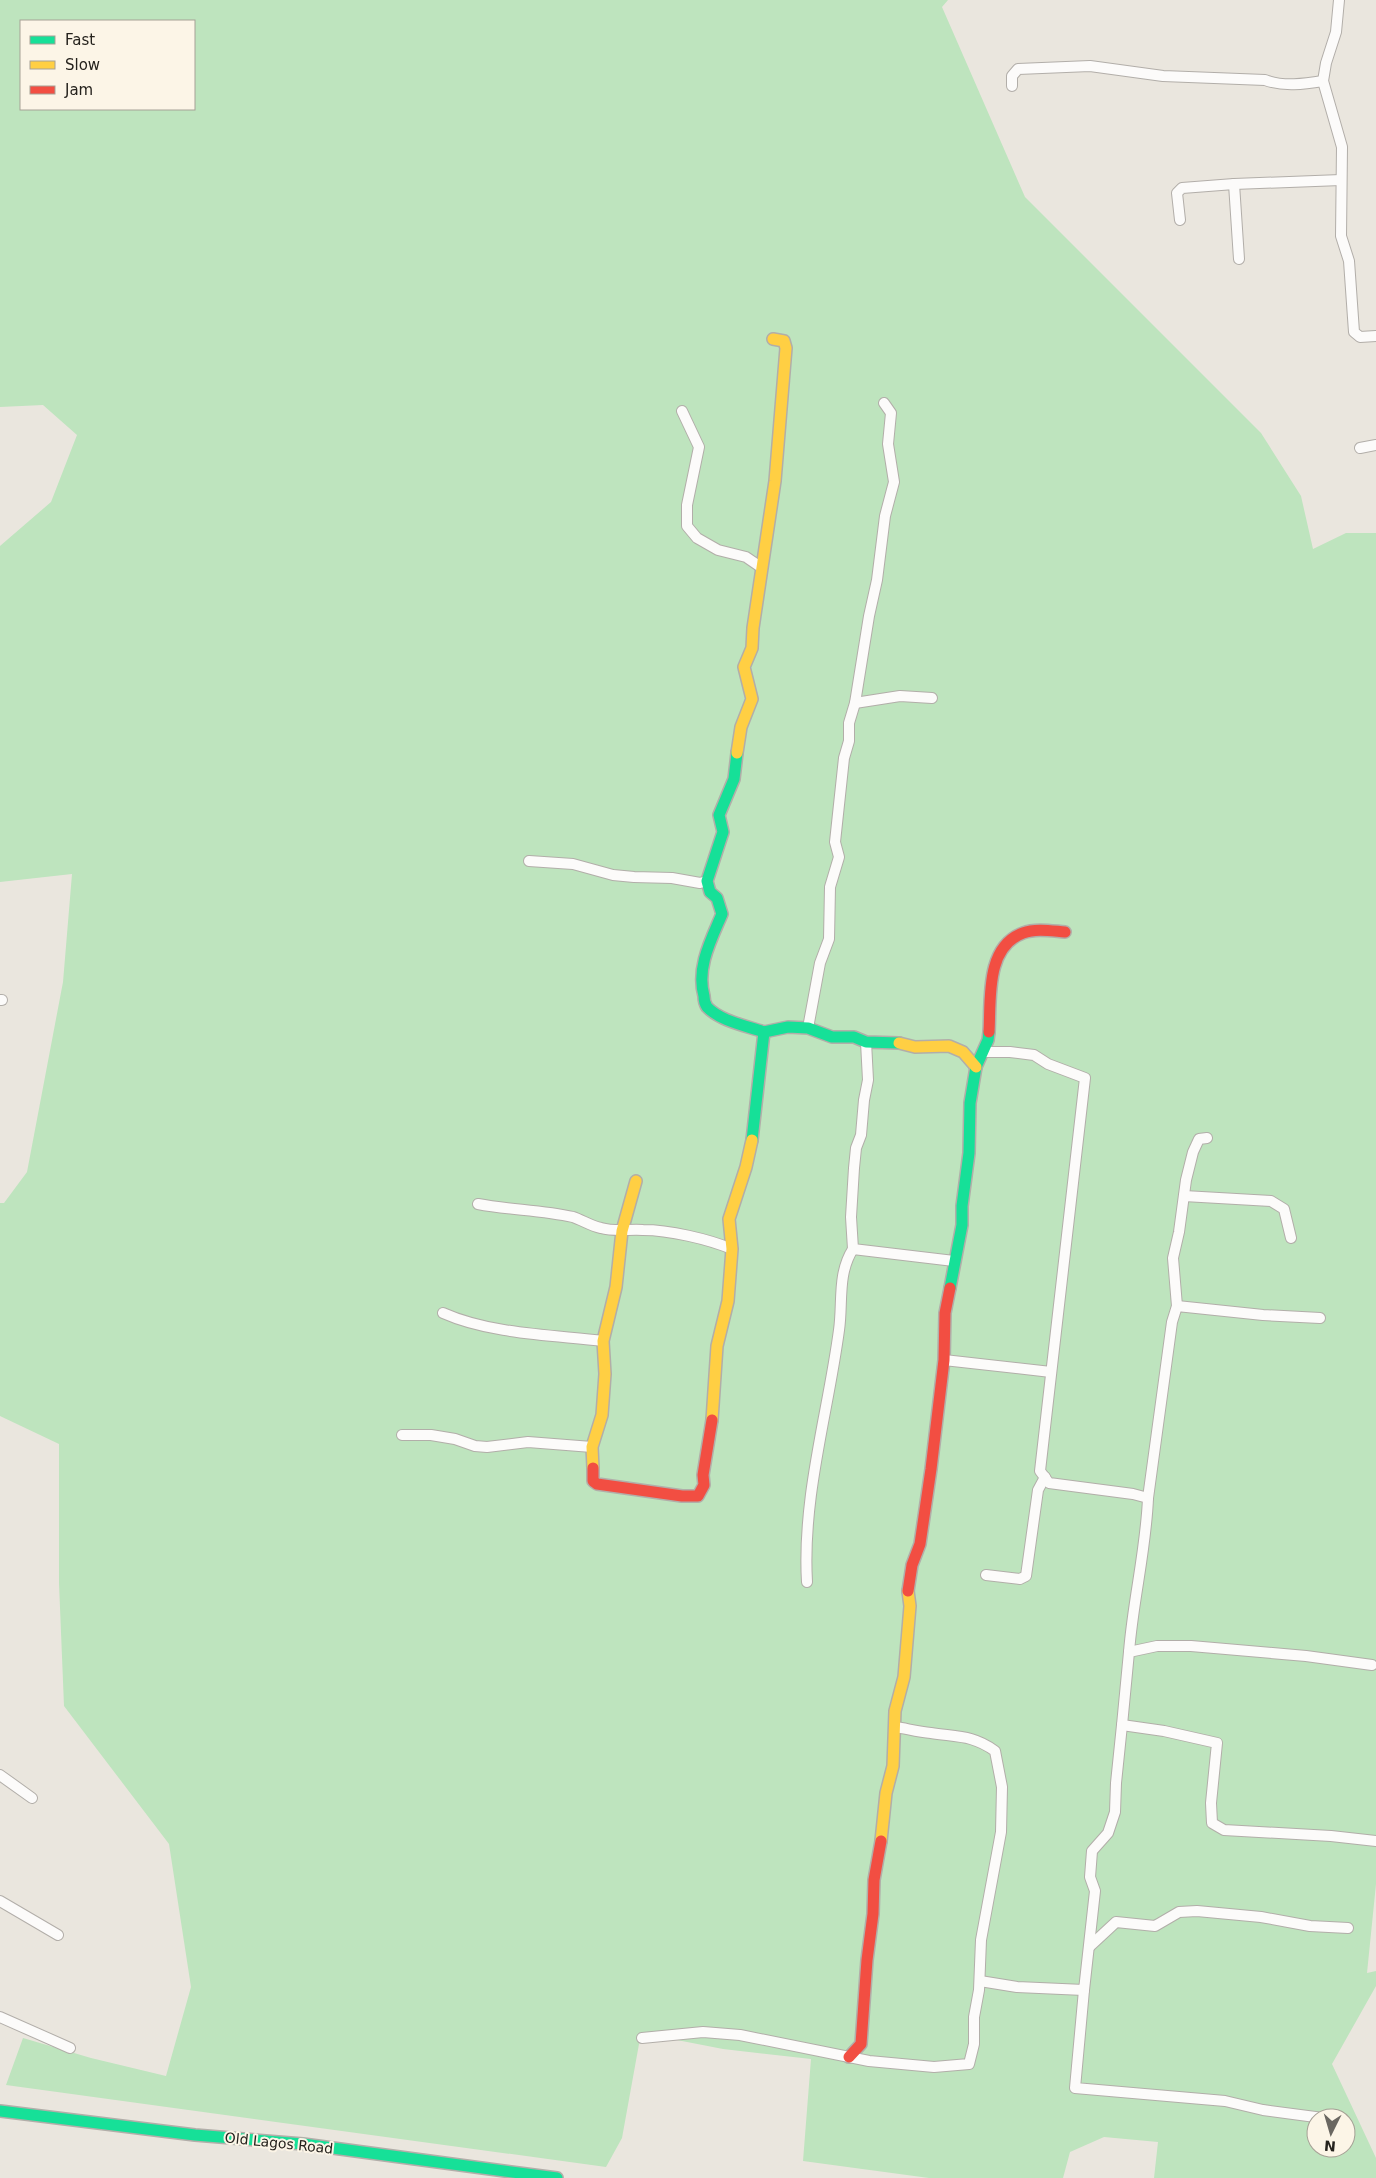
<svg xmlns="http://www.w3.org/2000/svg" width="1376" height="2178" font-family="'DejaVu Sans',sans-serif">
  <rect width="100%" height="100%" fill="#eae6de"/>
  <!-- green -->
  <path fill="#bee4be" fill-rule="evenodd" d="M0 0H948L942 7 1025 197 1261 433 1301 496 1313 549 1346 533H1376V1884L1367 1973 1376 1971V1986L1332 2064 1376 2158V2178H1154L1158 2142 1104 2137 1070 2152 1063 2178H929L803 2161 811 2059 723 2049 641 2033 622 2138 606 2167 6 2085 23 2038 91 2058 166 2076 191 1987 169 1844 64 1706 59 1583V1444L0 1416V1203H4L27 1172 63 982 72 874 0 882V546L51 502 77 435 43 405 0 407ZM21 21H194V109H21ZM1316 2118H1346V2148H1316Z"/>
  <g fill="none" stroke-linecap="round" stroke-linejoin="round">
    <defs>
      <g id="street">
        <polyline points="1339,0 1336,32 1326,63 1323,81 1342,147 1341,236 1349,261 1354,332 1360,337 1376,336"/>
        <path d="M1012 86V76L1018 69 1090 66 1163 76 1265 80C1283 87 1305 84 1323 81"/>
        <polyline points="1234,184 1239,259"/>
        <polyline points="1180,220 1177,193 1182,188 1234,184 1341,180"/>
        <polyline points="682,411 699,447 687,505 687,526 697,538 718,550 746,557 762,568"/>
        <polyline points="1360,448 1376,445"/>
        <polyline points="855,703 900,696 932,698"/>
        <polyline points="529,861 573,864 613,875 634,877 672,878 700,883 707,881"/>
        <polyline points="0,1000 2,1000"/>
        <polyline points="808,1028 820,963 829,939 830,887 839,857 835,842 844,758 849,741 849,723 855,703 869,616 877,580 885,516 894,482 888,444 891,413 884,403"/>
        <polyline points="866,1042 868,1080 864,1100 861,1135 856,1148 854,1168 851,1217 853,1249 954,1261"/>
        <path d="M983 1052H1010L1034 1055 1048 1064 1085 1078 1040 1471 1049 1483 1133 1494 1148 1498C1146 1550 1133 1600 1129 1652"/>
        <polyline points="1184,1196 1271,1201 1284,1209 1291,1238"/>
        <path d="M478 1204C510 1210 541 1210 573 1217 582 1220 591 1226 601 1228 615 1232 629 1229 643 1230 669 1230 708 1239 732 1249"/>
        <polyline points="1177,1306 1173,1258 1179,1232 1186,1180 1193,1152 1199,1139 1207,1138"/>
        <path d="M443 1313C490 1334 552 1335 603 1341"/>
        <polyline points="944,1360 1051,1372"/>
        <polyline points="402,1435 431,1435 455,1439 475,1446 487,1447 528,1442 592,1447"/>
        <polyline points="1148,1498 1172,1322 1177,1306 1263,1315 1320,1318"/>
        <polyline points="986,1575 1020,1579 1026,1576 1038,1490 1045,1477"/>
        <path d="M807 1582C802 1497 828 1413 839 1330 843 1303 837 1274 853 1249"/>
        <polyline points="1122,1725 1129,1652 1157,1646 1191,1646 1306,1656 1372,1665"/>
        <polyline points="0,1775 32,1798"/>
        <polyline points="0,1901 58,1935"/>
        <polyline points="1089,1947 1116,1922 1155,1926 1179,1912 1197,1911 1261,1917 1310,1926 1348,1928"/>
        <polyline points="980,1981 1017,1987 1084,1990 1095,1891 1090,1877 1092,1851 1108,1833 1115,1812 1116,1783 1122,1725 1164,1731 1217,1743 1211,1803 1212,1823 1224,1830 1331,1836 1376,1841"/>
        <polyline points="1084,1990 1075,2088 1225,2101 1263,2110 1323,2118"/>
        <polyline points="0,2017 70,2048"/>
        <path d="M642 2038 703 2032 740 2035 869 2061 934 2067 969 2064 974 2044V2017L979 1990 981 1940 1001 1832 1002 1787 995 1751C973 1735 957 1737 931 1733 919 1732 908 1729 896 1727"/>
      </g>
      <g id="fast">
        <path d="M737 753 734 779 719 815 723 832 707 881 710 892 717 898 722 914C711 940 696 968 704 996 704 1000 705 1004 707 1007 720 1021 747 1026 764 1032"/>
        <polyline points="752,1140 764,1032 788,1027 808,1028 832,1037 854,1037 866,1042 899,1043"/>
        <polyline points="950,1288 962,1225 962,1206 969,1153 970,1103 976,1067 988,1040 989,1032"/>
        <polyline points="0,2111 195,2135 303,2144 557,2178"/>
      </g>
      <g id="slow">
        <polyline points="737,753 741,727 752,699 744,667 752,648 753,628 775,481 786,348 784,341 773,339"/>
        <polyline points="899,1043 915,1047 949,1046 963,1052 976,1067"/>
        <polyline points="712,1420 717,1346 728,1301 732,1249 729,1219 746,1167 752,1140"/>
        <polyline points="593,1468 592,1447 602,1415 605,1374 603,1341 616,1287 622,1231 636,1181"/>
        <polyline points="881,1841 886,1793 893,1766 895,1711 904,1677 910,1606 908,1591"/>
      </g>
      <g id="jam">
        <path d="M989 1032C991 1000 985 947 1023 933 1036 928 1052 931 1065 932"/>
        <polyline points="593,1468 593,1481 597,1484 682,1496 698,1496 704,1485 703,1475 712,1420"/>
        <polyline points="908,1591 912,1565 920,1544 931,1469 944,1360 945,1313 950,1288"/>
        <polyline points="849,2057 861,2044 867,1960 873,1914 874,1880 881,1841"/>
      </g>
    </defs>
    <!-- street casing -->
    <use href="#street" stroke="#b2aea9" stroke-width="12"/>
    <!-- fast casing -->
    <use href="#fast" stroke="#b2aea9" stroke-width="14"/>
    <!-- slow casing -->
    <use href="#slow" stroke="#b2aea9" stroke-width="14"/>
    <!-- jam casing -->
    <use href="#jam" stroke="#b2aea9" stroke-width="14"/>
    <!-- street -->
    <use href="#street" stroke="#fcfbfa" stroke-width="10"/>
    <!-- fast -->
    <use href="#fast" stroke="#16e098" stroke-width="11"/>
    <!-- slow -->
    <use href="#slow" stroke="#ffcf43" stroke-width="11"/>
    <!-- jam -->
    <use href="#jam" stroke="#f24e42" stroke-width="11"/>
  </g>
  <g text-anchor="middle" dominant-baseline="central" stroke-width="4" stroke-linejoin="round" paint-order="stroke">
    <!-- street labels -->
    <g font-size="14" fill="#25221d" stroke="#fcf5e7">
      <text transform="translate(279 2143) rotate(6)">Old Lagos Road</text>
    </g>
  </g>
  <!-- legend -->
  <rect x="20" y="20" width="175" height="90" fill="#fcf5e7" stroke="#a6a196"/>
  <rect x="30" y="36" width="25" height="8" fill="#16e098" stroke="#a6a196"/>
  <text x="65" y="45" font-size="15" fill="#25221d">Fast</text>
  <rect x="30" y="61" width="25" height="8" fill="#ffcf43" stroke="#a6a196"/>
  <text x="65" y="70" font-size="15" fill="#25221d">Slow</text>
  <rect x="30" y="86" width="25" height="8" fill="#f24e42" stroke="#a6a196"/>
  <text x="65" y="95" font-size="15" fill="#25221d">Jam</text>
  <!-- north arrow -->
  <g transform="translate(1331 2133) rotate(185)"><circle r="24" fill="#fcf5e7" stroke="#a6a196"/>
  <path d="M0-4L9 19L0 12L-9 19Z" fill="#6a6761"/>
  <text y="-8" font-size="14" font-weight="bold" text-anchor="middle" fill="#25221d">N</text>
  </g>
</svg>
